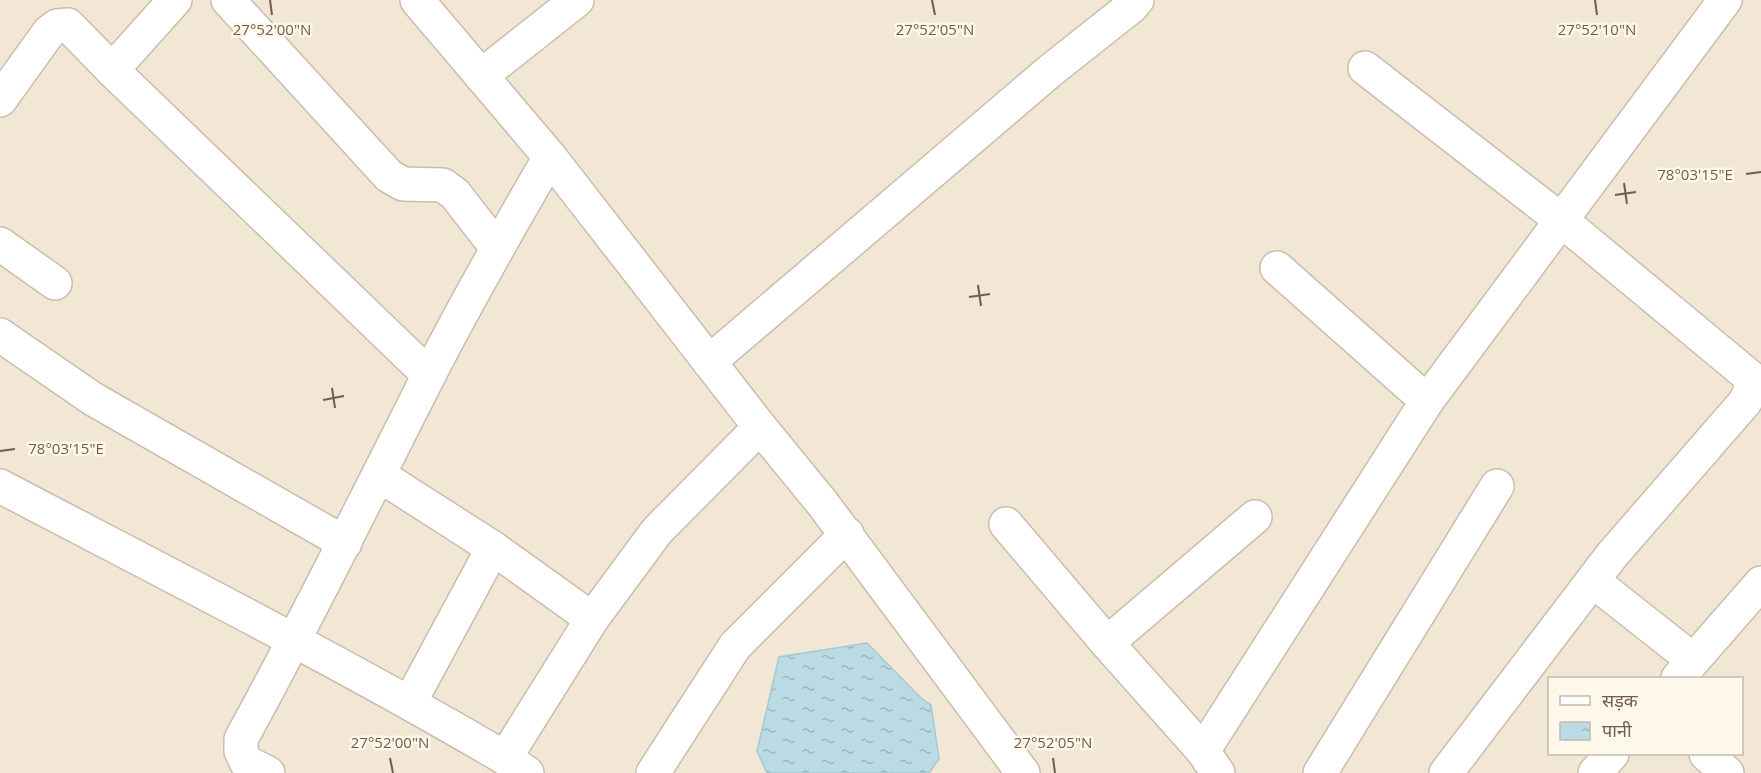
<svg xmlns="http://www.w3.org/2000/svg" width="1761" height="773" font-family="'Open Sans','Noto Sans Devanagari',sans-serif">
  <defs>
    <pattern id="water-ripples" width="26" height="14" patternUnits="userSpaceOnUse" patternTransform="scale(1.5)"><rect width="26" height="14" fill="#badbe4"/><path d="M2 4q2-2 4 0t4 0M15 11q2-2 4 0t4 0" fill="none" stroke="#9cb5bb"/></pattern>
  </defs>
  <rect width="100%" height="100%" fill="#fbf4e5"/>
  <!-- residential -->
  <path fill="#f2e6d4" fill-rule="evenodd" d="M0 0H1761V773H0ZM1550 678H1742V754H1550Z"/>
  <!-- water -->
  <polygon fill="url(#water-ripples)" stroke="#a1cad5" stroke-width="1.5" points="867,643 921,698 931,705 939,759 929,773 767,773 757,751 779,657"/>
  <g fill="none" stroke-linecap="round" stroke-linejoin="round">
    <defs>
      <g id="minor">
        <polyline points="228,0 389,176 403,184 443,185 455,194 497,248"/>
        <polyline points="417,0 550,157 760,427 823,504 1023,773"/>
        <polyline points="1365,68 1561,220 1749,376 1751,390 1745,402 1612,555 1446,773"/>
        <polyline points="112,70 175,0"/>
        <polyline points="481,76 577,0"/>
        <polyline points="0,100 49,32 57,26 68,25 112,70 429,375"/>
        <polyline points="0,244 55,283"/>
        <polyline points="1277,268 1427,401"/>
        <polyline points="0,335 93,399 345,543"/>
        <polyline points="709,362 1050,71 1132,6 1137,0"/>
        <polyline points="379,475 493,548 592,619"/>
        <path d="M0 486C169 575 340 661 505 758L527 773"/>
        <polyline points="1006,524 1107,643 1203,751 1218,773"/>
        <polyline points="1593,581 1693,660"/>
        <polyline points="1107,643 1255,517"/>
        <polyline points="1678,678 1761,583"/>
        <polyline points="410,702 493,548"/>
        <polyline points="1203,751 1427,401 1725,0"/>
        <polyline points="1706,754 1727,773"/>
        <polyline points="505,758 592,619 657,531 760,427"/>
        <path d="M268 773 246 762 241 751V739C307 619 367 497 429 375 467 301 508 229 550 157"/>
        <polyline points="653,773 735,646 847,534"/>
        <polyline points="1320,773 1497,486"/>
        <polyline points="1595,773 1612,754"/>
      </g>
    </defs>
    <!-- minor casing -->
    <use href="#minor" stroke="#ccbcac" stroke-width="36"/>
    <!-- minor -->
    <use href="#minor" stroke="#fff" stroke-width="33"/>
  </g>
  <!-- ticks -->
  <path fill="none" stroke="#735c4b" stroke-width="2" d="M270 0 272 15M932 0 935 15M1595 0 1597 15M1746 174 1761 172M1624 183 1627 204M1615 195 1636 192M978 285 981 306M969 297 990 294M332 388 335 408M323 400 344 396M0 451 15 449M390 758 393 773M1053 758 1055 773"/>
  <g font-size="15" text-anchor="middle" fill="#735c4b" stroke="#fef8eb" stroke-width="5" stroke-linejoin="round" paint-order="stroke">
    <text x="272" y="35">27°52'00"N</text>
    <text x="935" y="35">27°52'05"N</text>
    <text x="1597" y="35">27°52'10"N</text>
    <text x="1695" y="180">78°03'15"E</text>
    <text x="66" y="454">78°03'15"E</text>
    <text x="390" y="748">27°52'00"N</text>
    <text x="1053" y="748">27°52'05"N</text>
  </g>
  <!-- legend -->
  <rect x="1548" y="677" width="195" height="78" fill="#fef8eb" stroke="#c6baab" stroke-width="1.5"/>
  <rect x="1560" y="696" width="30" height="9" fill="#ffffff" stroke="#c6baab" stroke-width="1.5"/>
  <text x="1602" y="707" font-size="18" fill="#735c4b">सड़क</text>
  <rect x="1560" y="722" width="30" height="18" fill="url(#water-ripples)" stroke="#c6baab" stroke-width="1.5"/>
  <text x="1602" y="737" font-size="18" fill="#735c4b">पानी</text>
</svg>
